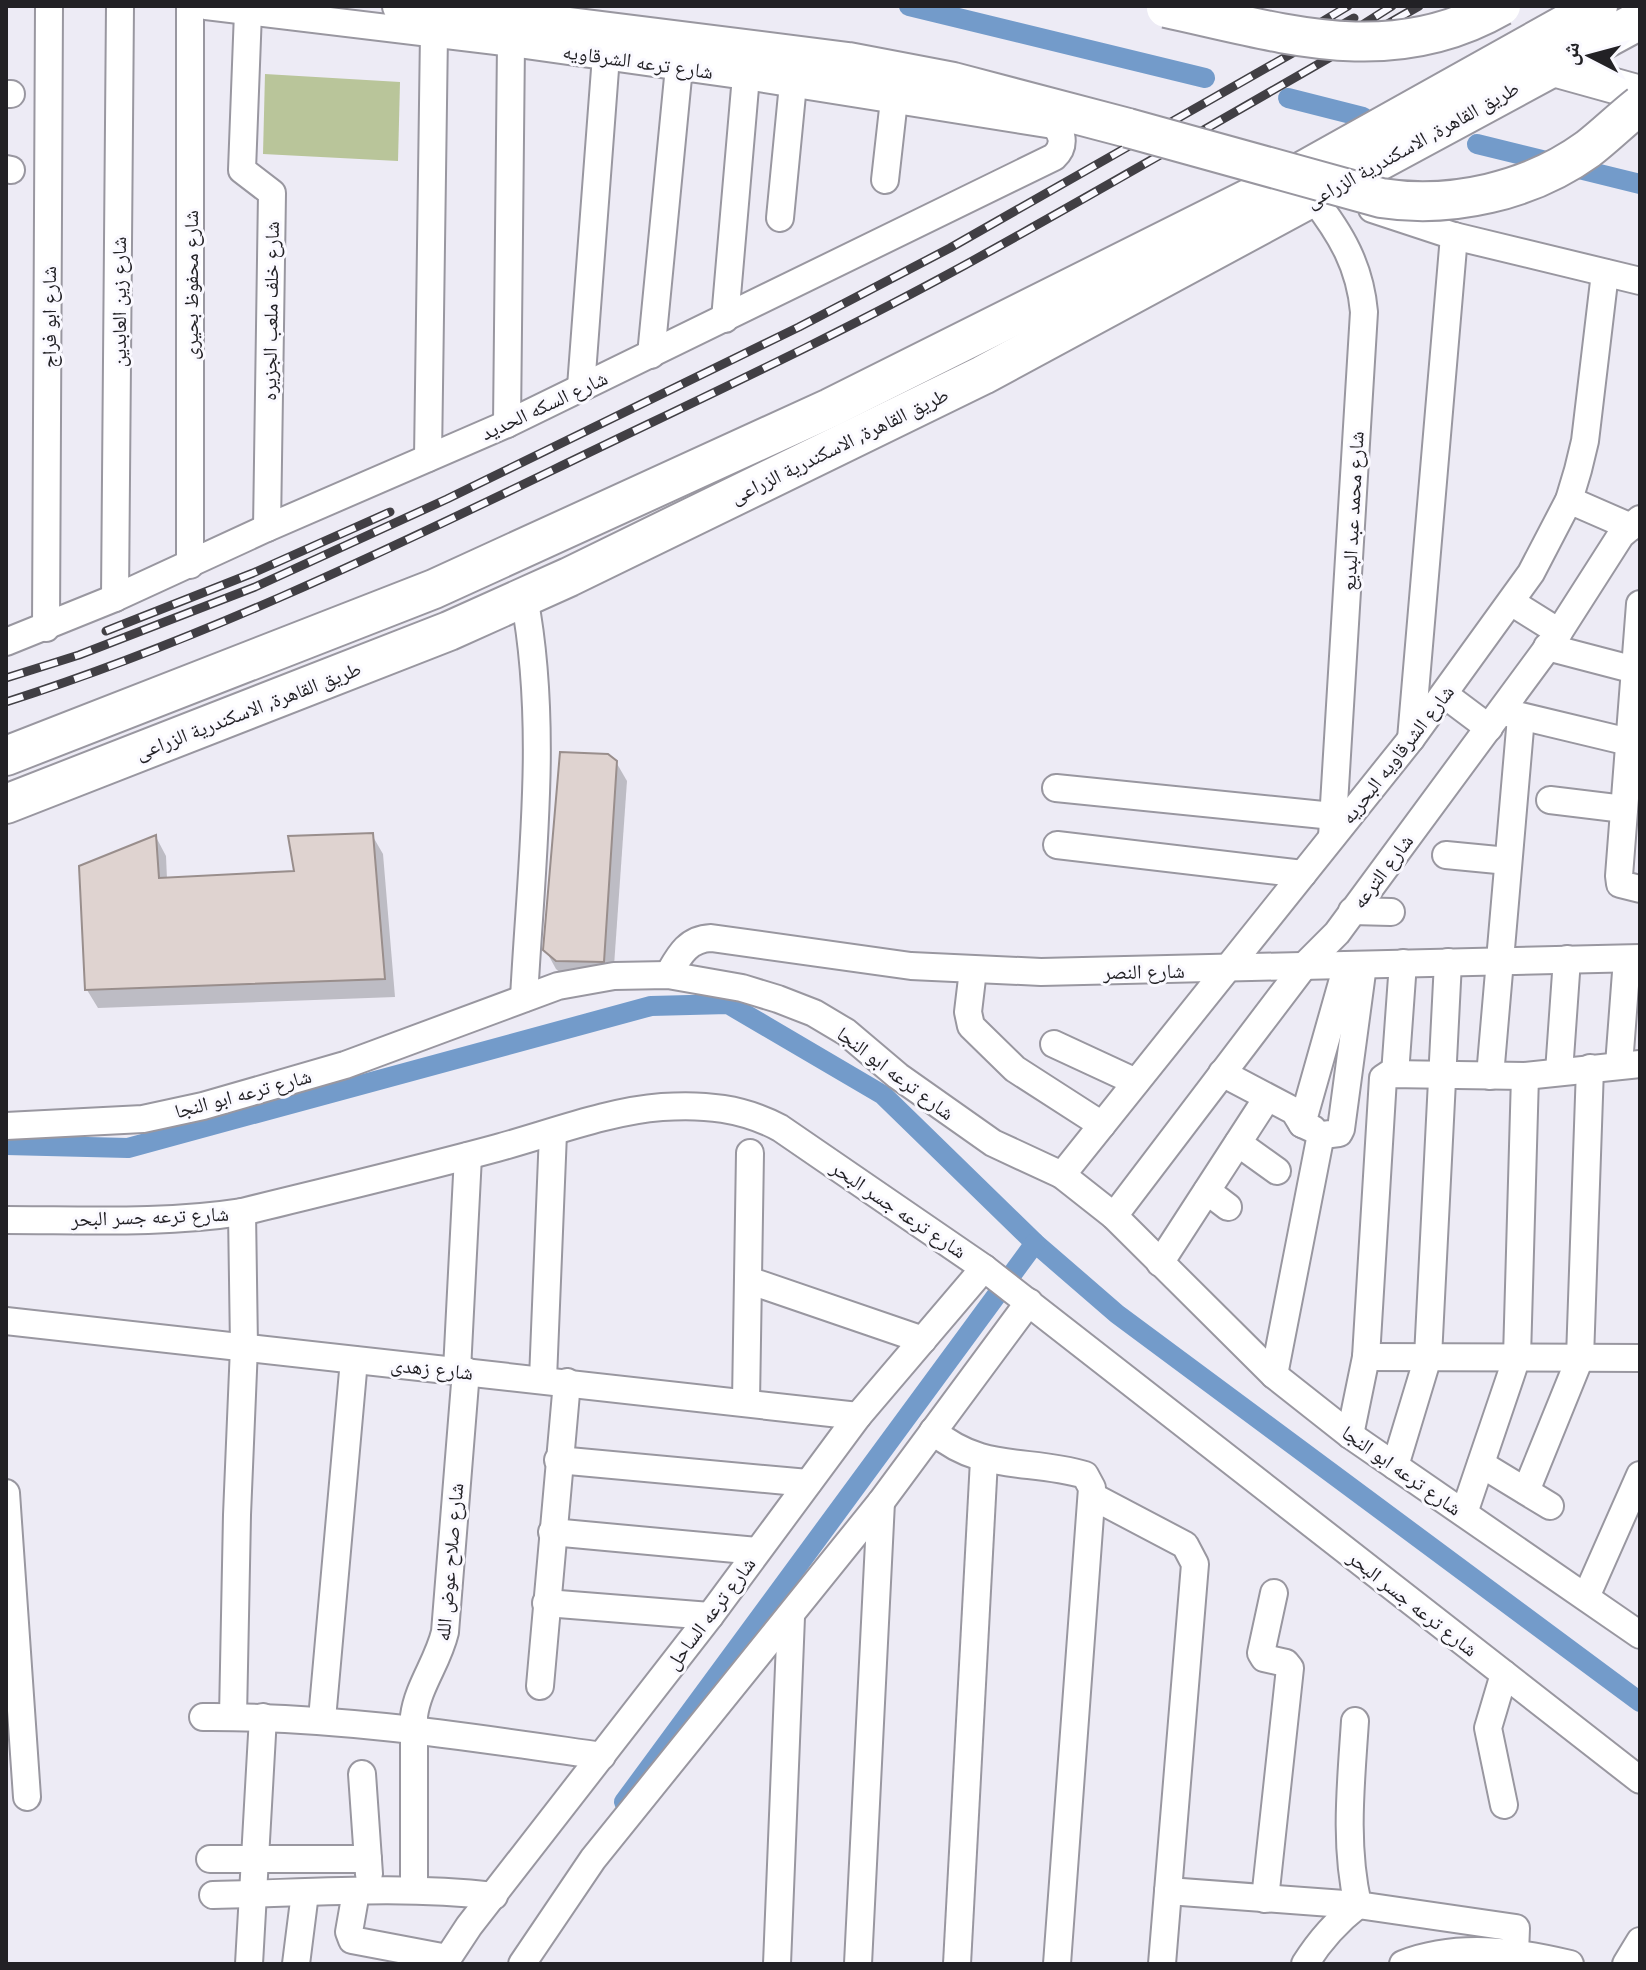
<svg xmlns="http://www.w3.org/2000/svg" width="1646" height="1970" font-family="'Open Sans','Noto Naskh Arabic',sans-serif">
  <rect width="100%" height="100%" fill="#edebf5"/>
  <!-- green -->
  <polygon fill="#b9c59a" points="265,74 400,82 398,161 263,154"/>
  <!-- shadow -->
  <g fill="#0003">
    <polygon points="616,762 627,781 613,980 568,979 556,969 545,949"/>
    <polygon points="372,835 383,854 395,997 98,1008 87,990 156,837 166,856 167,879 296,873"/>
  </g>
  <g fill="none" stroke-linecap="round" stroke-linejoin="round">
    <!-- canal -->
    <g stroke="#739bca" stroke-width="20">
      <polyline points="909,6 1205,78"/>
      <polyline points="1288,98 1363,117"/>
      <polyline points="1477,144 1640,184"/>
      <polyline points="6,1145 128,1148 651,1006 728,1004 883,1095 1035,1243 1117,1314 1640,1702"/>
      <polyline points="624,1802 1035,1243"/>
    </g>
  </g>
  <!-- building -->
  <g fill="#dfd3d0" stroke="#998e8c" stroke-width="2">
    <polygon points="560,752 608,754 617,761 604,962 556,961 543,950"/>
    <polygon points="373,833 385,979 85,990 79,866 156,835 159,878 294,871 288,836"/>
  </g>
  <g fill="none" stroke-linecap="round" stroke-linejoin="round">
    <defs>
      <g id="minor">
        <polyline points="190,6 190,565"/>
        <polyline points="248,12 242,170 272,193 267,528"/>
        <polyline points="6,94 11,94"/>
        <polyline points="6,169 11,170"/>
        <polyline points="885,180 894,100"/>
        <path d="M1313 198C1341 234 1360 266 1364 312L1332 837"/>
        <polyline points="1372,209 1454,236 1640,281"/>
        <polyline points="780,218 793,84"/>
        <polyline points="725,319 746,76"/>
        <polyline points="651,355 679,67"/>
        <polyline points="581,387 606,56"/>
        <polyline points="507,424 511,43"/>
        <polyline points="428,458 434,33"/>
        <polyline points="1569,500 1631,527"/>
        <polyline points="115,598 120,6"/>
        <polyline points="1511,602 1559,632"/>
        <polyline points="1640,604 1619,876 1620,884 1640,889"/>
        <polyline points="46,628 49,6"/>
        <path d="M6 642 115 598 267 528 507 424 1054 157C1064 148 1065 134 1053 125L746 76 511 43 206 6"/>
        <polyline points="1547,647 1635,670"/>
        <polyline points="1445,695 1489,728"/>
        <polyline points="1504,712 1629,742"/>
        <polyline points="1411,739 1454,236"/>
        <polyline points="1056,788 1333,816"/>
        <polyline points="1550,800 1624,809"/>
        <polyline points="1057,845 1303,874"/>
        <polyline points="1446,855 1508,861"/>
        <polyline points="1352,911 1391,912"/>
        <polyline points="973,970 968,1012 971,1026 1015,1069 1102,1125"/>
        <path d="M668 975C679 956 687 939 711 938L911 966 1041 972 1640 958"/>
        <path d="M524 998C531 866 549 727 524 597"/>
        <polyline points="1054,1044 1136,1082"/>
        <polyline points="1619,1065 1627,959"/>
        <polyline points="1559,1072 1567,959"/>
        <polyline points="1222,1073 1294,1111 1302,1124 1313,1129"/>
        <polyline points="1395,1074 1403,963"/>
        <polyline points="1490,1076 1521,717"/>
        <polyline points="1302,1124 1347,965"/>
        <polyline points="6,1126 143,1119 203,1106 345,1065 558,986 614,976 668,975 742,988 778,999 814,1013 846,1032 898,1076 993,1143 1062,1175 1114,1216 1274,1375 1350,1435 1640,1635"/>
        <polyline points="1323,1135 1339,1133 1341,1129 1363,965"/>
        <polyline points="1238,1143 1277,1171"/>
        <polyline points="1062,1175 1411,739 1531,573 1569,500 1578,470 1585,441 1605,273"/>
        <polyline points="1207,1191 1228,1207"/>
        <polyline points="1114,1216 1304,966 1337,933 1559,632 1621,535 1640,519"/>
        <path d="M6 1220C85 1220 164 1224 242 1212 327 1191 412 1171 497 1148 549 1134 608 1111 662 1107 704 1104 743 1108 780 1128L984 1268 1640 1780"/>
        <polyline points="1160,1263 1267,1098"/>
        <polyline points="748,1280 923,1340"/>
        <polyline points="6,1321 858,1416"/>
        <polyline points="1366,1357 1640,1358"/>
        <polyline points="457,1370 468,1156"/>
        <polyline points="1274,1375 1320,1139 1323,1135"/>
        <polyline points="543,1379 553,1133"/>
        <polyline points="746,1402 750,1153"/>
        <path d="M933 1431C982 1473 1029 1458 1085 1475L1092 1488 1057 1964"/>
        <polyline points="1350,1435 1366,1357 1383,1078 1389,1074 1525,1076 1640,1064"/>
        <polyline points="558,1460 808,1483"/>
        <polyline points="1481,1464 1550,1506"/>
        <polyline points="1395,1466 1428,1357 1448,962"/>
        <polyline points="1526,1491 1580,1358 1590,1068"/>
        <polyline points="6,1493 27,1797"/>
        <polyline points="1092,1496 1185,1545 1195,1564 1162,1964"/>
        <polyline points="1464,1513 1517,1357 1525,1076"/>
        <polyline points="552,1532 757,1551"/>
        <polyline points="1586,1597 1640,1475"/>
        <polyline points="546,1603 710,1616"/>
        <polyline points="540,1686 567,1382"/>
        <path d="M203 1717C338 1716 469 1737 602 1756"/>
        <polyline points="233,1717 237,1515 244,1347 242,1212"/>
        <polyline points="322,1719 354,1360"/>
        <polyline points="362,1774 369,1874"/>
        <polyline points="1504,1805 1488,1728 1504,1674"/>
        <polyline points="210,1859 368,1859"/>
        <path d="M414 1890V1716C418 1686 438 1662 445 1632L466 1371"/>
        <polyline points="1168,1891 1358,1905 1516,1928 1515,1953"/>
        <polyline points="356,1892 349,1932 352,1940 447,1958"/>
        <path d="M213 1895C307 1893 401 1885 494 1896"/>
        <polyline points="1265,1899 1290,1668 1286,1663 1264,1658 1261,1653 1274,1593"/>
        <polyline points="249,1964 263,1717"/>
        <polyline points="296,1964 305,1893"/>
        <polyline points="444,1964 469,1926 710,1616 858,1416 984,1268"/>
        <polyline points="522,1964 593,1859 881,1502 1029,1302"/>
        <polyline points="777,1964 791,1617"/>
        <polyline points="858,1964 881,1502"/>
        <polyline points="957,1964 984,1460"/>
        <path d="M1305 1964C1320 1940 1336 1922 1358 1905 1344 1844 1351 1783 1355 1721"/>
        <path d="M1403 1964C1457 1943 1516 1951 1570 1964"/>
        <polyline points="1626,1964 1640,1941"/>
      </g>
      <polyline id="major" points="1550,68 1640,93"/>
      <g id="highway">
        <polyline points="402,6 848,62 953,82 1128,128"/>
        <polyline points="6,756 434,589 830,408 1290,178 1598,6"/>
        <polyline points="6,804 449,631 569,577 983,375 1640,20"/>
      </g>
    </defs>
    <!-- minor casing -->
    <use href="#minor" stroke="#9997a0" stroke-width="30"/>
    <!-- major casing -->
    <use href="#major" stroke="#9997a0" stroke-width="38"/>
    <!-- highway casing -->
    <use href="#highway" stroke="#9997a0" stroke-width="42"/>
    <!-- minor -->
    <use href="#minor" stroke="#fff" stroke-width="26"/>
    <!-- major -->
    <use href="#major" stroke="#fff" stroke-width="34"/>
    <!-- highway -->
    <use href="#highway" stroke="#fff" stroke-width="38"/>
    <defs>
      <g id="rail">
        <polyline points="1300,35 1348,6"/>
        <polyline points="1345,36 1392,6"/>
        <polyline points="106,631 253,573 390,512"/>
        <polyline points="6,678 79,655 255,587 447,499 799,327 950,248 1354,18"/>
        <path d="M6 702C195 642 375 556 553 470 691 403 830 339 965 265 1117 181 1268 93 1419 6"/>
      </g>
    </defs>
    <!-- rail casing -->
    <use href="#rail" stroke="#413f44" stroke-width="9"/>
    <!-- rail -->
    <use href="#rail" stroke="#faf9ff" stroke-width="6" stroke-dasharray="18" stroke-linecap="butt"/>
    <defs>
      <g id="highway-bridge">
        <path d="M1166 8C1282 33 1390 70 1501 6"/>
        <path d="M1128 128 1381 198C1451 209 1530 191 1588 149 1606 135 1622 119 1640 105"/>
      </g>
    </defs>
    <!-- highway-bridge casing -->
    <use href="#highway-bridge" stroke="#9997a0" stroke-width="42" stroke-linecap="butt"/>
    <!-- highway-bridge -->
    <use href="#highway-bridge" stroke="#fff" stroke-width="38"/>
  </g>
  <g text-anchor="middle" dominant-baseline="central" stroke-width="6" stroke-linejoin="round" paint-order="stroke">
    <!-- street labels -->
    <g font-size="20" fill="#222125" stroke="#faf9ff">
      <text transform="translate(638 61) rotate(8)">شارع ترعه الشرقاويه</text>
      <text transform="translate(1412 144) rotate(-29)">طريق القاهرة, الاسكندرية الزراعى</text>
      <text transform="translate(190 285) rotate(-90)">شارع محفوظ بحيرى</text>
      <text transform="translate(118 302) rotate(-90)">شارع زين العابدين</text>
      <text transform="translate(270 311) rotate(-89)">شارع خلف ملعب الجزيره</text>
      <text transform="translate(48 317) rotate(-90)">شارع ابو فراج</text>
      <text transform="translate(544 405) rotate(-25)">شارع السكه الحديد</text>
      <text transform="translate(839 445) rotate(-26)">طريق القاهرة, الاسكندرية الزراعى</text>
      <text transform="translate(1352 511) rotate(-87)">شارع محمد عبد البديع</text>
      <text transform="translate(248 710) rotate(-21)">طريق القاهرة, الاسكندرية الزراعى</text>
      <text transform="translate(1397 754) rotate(-52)">شارع الشرقاويه البحريه</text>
      <text transform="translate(1382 871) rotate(-53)">شارع الترعه</text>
      <text transform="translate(1144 971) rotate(-1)">شارع النصر</text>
      <text transform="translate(896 1073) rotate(37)">شارع ترعه ابو النجا</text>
      <text transform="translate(243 1093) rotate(-15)">شارع ترعه ابو النجا</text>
      <text transform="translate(899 1209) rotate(34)">شارع ترعه جسر البحر</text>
      <text transform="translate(150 1216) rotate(-2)">شارع ترعه جسر البحر</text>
      <text transform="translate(432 1368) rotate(6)">شارع زهدى</text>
      <text transform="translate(1402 1470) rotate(35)">شارع ترعه ابو النجا</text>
      <text transform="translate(449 1562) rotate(-85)">شارع صلاح عوض الله</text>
      <text transform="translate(1413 1603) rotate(38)">شارع ترعه جسر البحر</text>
      <text transform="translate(710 1613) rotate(-53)">شارع ترعه الساحل</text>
    </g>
  </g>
  <!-- border -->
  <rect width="1646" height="1970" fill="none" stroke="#222125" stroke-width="16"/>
  <!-- north arrow -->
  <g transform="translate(1590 56) rotate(276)" stroke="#faf9ff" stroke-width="6" paint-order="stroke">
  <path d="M0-6L14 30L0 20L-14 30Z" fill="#222125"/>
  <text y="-12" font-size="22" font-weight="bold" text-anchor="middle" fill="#222125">ش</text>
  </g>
</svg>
